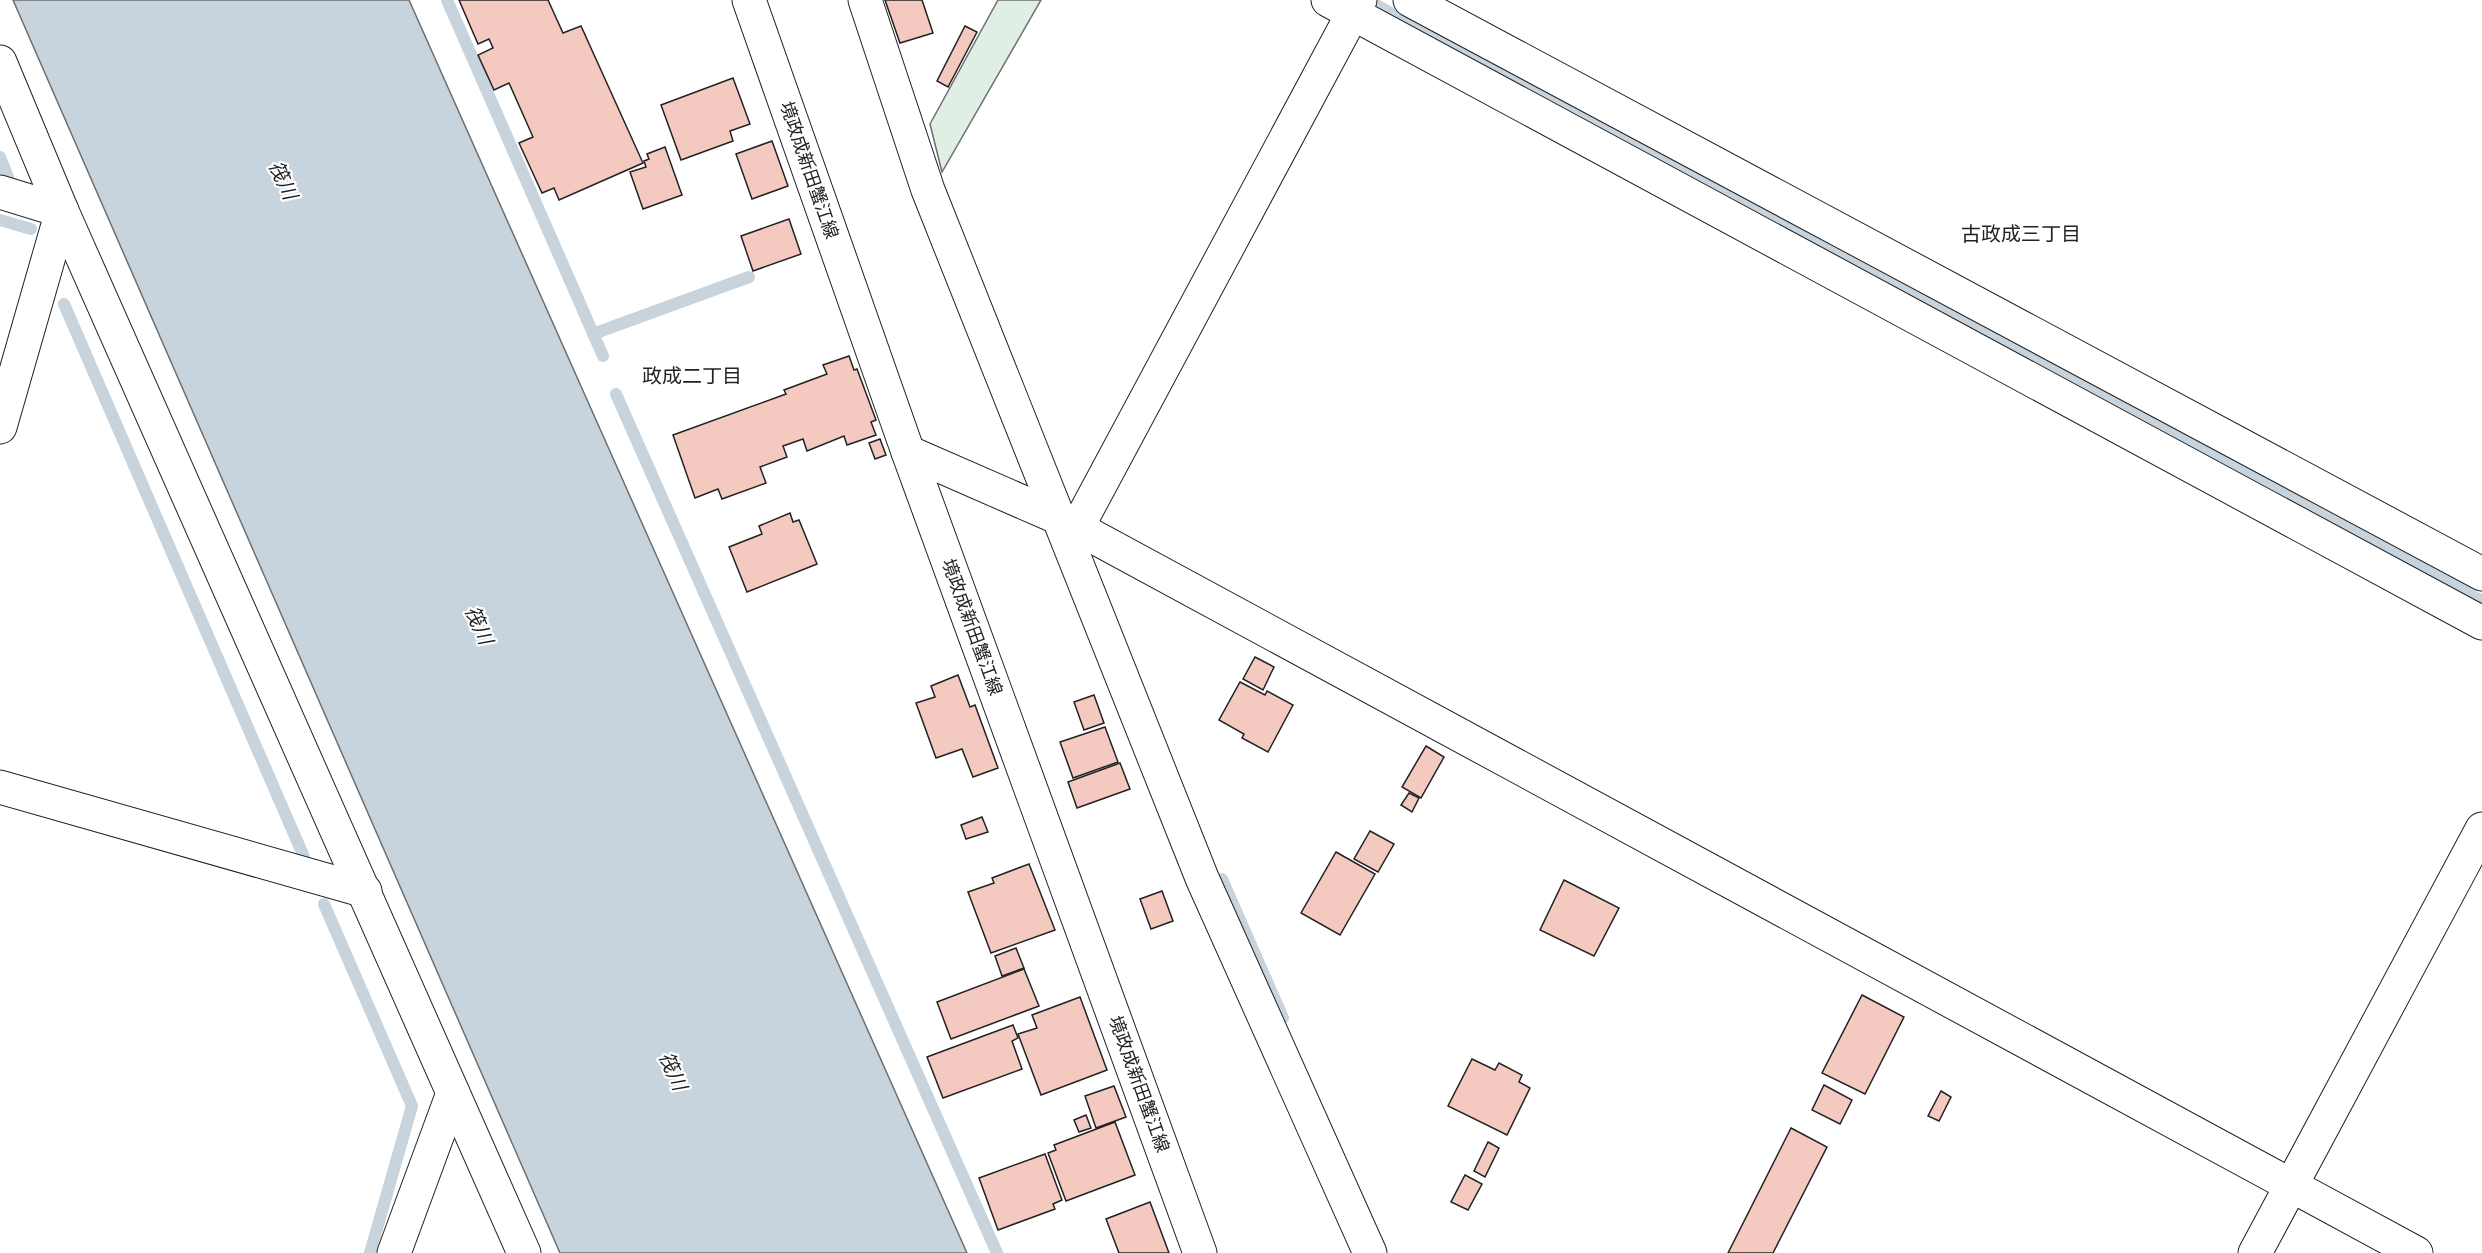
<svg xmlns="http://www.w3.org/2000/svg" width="2482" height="1253" font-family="'Fira Sans','Noto Sans JP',sans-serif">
  <rect width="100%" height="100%" fill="#fff"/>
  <!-- green -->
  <polygon fill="#e0efe3" stroke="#6f6f6f" stroke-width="1.5" points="998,0 1041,0 942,172 930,124"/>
  <!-- water -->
  <polygon fill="#c7d3dd" stroke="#6f6f6f" stroke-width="1.5" points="13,0 409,0 967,1253 560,1253"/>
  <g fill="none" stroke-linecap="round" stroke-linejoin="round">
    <!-- stream -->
    <g stroke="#c7d3dd" stroke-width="12">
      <polyline points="447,0 603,356"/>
      <polyline points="1378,6 2482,601"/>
      <polyline points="0,157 8,177"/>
      <polyline points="0,220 31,229"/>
      <polyline points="64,304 304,857"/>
      <polyline points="593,334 749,277"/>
      <polyline points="616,394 997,1253"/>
      <polyline points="1222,879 1283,1018"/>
      <polyline points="324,904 412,1106 370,1253"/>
    </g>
  </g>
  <!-- building -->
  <g fill="#f3c9c0" stroke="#222" stroke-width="1.5">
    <polygon points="459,0 548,0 563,33 581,26 643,163 559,200 554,188 542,193 519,143 533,137 509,83 494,90 478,55 493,48 489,39 478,44"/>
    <polygon points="885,0 922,0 933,33 900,43"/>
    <polygon points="965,26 977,32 948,87 937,81"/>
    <polygon points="733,78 750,124 730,131 733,141 681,160 661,105"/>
    <polygon points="772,141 788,186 752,199 736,154"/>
    <polygon points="665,147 682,195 643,209 630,172 646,167 644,161 649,159 647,154"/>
    <polygon points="789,219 801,254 753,271 741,236"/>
    <polygon points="849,356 854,370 857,369 876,420 871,422 876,435 847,445 844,436 807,451 803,439 783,446 787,457 760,467 766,483 722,499 718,489 695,498 673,435 786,394 784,390 827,374 823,365"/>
    <polygon points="880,439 886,455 875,459 869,443"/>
    <polygon points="790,513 793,522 799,520 817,564 747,592 729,547 762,534 759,526"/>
    <polygon points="1255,657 1274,667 1263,690 1243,679"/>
    <polygon points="958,675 970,707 975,705 998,768 973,777 962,749 936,758 916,703 935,697 931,686"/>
    <polygon points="1240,682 1265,695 1267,691 1293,705 1268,752 1242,738 1244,734 1219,720"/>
    <polygon points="1094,695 1104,723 1084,730 1074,702"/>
    <polygon points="1105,727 1118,762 1073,778 1060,742"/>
    <polygon points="1426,746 1444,757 1421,798 1402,787"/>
    <polygon points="1120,763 1130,789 1077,808 1068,782"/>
    <polygon points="1409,793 1419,798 1412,812 1401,805"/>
    <polygon points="982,817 988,832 966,839 961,825"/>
    <polygon points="1370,831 1394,844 1378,872 1354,859"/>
    <polygon points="1336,852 1375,874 1340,935 1301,913"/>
    <polygon points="1029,864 1055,930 991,953 968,892 994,883 992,878"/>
    <polygon points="1564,880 1619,908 1594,956 1540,930"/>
    <polygon points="1162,891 1173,921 1151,929 1140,899"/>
    <polygon points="1016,948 1024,968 1002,976 995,956"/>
    <polygon points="1024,969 1039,1006 951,1039 937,1002"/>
    <polygon points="1862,995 1904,1017 1865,1094 1822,1073"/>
    <polygon points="1080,997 1107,1070 1041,1095 1018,1034 1037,1028 1032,1015"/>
    <polygon points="1013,1025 1018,1038 1012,1041 1022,1069 943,1098 927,1057"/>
    <polygon points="1472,1059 1495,1070 1499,1063 1522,1075 1519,1082 1530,1088 1507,1135 1448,1106"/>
    <polygon points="1824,1085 1852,1100 1840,1124 1812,1110"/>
    <polygon points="1114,1086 1126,1117 1096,1128 1085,1096"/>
    <polygon points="1941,1091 1951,1097 1939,1121 1928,1116"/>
    <polygon points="1086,1115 1091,1128 1079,1132 1074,1120"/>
    <polygon points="1115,1122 1135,1175 1066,1201 1048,1153 1056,1150 1054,1145"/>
    <polygon points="1791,1128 1827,1147 1773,1253 1728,1253"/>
    <polygon points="1488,1142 1499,1148 1485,1177 1474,1171"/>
    <polygon points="1045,1154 1062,1200 1053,1204 1055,1209 998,1230 979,1178"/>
    <polygon points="1465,1175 1482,1184 1468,1210 1451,1202"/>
    <polygon points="1150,1202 1169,1253 1119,1253 1106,1219"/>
  </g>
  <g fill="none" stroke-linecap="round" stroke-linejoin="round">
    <defs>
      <g id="minor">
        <polyline points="865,0 928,190 1202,878 1370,1253"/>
        <polyline points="1328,0 2482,623"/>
        <polyline points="1410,0 2482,574"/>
        <polyline points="0,62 62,211 524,1253"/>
        <polyline points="0,192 62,211"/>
        <polyline points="0,427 62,211"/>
        <polyline points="908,452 1059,518 2416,1253"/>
        <polyline points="1077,528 1360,0"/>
        <polyline points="0,787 365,891"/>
        <polyline points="394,1253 453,1093"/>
        <polyline points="2255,1253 2482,829"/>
      </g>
      <polyline id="major" points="749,0 908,452 1200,1253"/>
    </defs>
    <!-- minor casing -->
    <use href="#minor" stroke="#222" stroke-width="35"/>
    <!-- major casing -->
    <use href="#major" stroke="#222" stroke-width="35"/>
    <!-- minor -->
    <use href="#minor" stroke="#fff" stroke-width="33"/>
    <!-- major -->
    <use href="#major" stroke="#fff" stroke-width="33"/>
  </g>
  <g text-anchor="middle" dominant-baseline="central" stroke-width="4.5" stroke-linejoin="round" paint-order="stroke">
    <!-- street labels -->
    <g font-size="18" fill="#222" stroke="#fff">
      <text transform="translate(809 170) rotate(71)">境政成新田蟹江線</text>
      <text transform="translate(972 627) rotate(70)">境政成新田蟹江線</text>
      <text transform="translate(1139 1084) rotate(70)">境政成新田蟹江線</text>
    </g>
    <!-- water labels -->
    <g font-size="20" font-style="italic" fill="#222" stroke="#fff">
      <text transform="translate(283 180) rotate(65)">筏川</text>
      <text transform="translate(479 625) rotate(66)">筏川</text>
      <text transform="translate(673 1071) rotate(66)">筏川</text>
    </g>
    <!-- neighbourhood labels -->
    <g font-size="20" fill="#222" stroke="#fff">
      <text x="2021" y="234">古政成三丁目</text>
      <text x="692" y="376">政成二丁目</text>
    </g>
  </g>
</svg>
